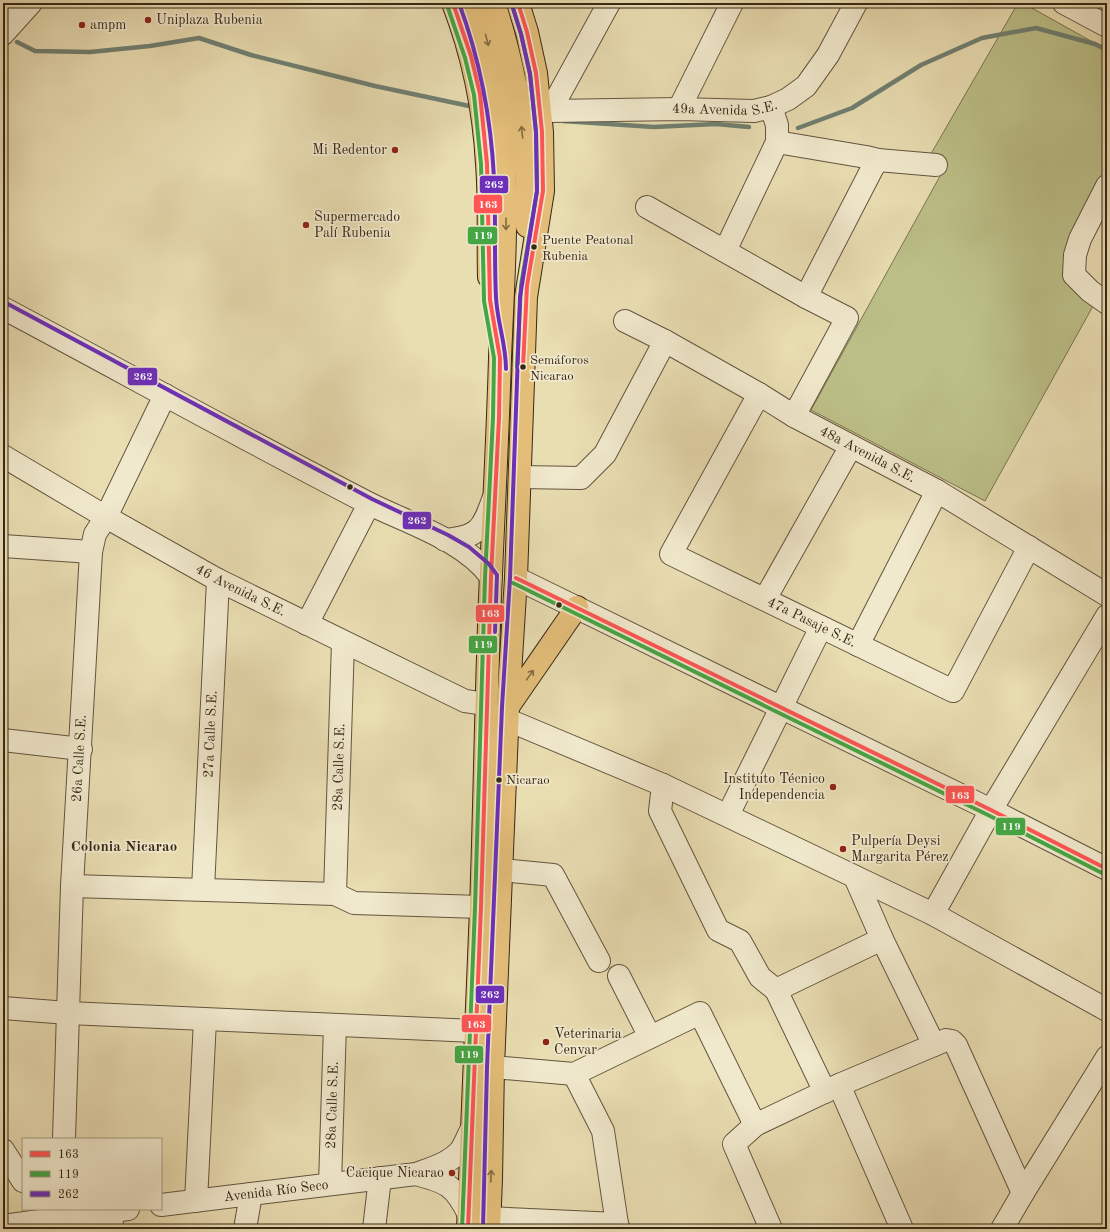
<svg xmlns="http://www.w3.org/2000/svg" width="1110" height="1232" font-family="'Old Standard TT',serif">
  <rect width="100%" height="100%" fill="#e9ddb2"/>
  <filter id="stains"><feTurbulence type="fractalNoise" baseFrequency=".005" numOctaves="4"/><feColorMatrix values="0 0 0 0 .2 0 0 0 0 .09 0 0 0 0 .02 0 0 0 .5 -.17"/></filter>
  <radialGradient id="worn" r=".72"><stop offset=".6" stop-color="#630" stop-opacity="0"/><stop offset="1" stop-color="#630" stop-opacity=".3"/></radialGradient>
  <!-- green -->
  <polygon fill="#bcbf88" stroke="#797450" points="1018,3 1023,3 1107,50 1107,196 1078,262 1093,306 985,501 811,410 945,167 932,157 932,152"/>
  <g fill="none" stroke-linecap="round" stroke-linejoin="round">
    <!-- stream -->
    <g stroke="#708072" stroke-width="4.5">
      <polyline points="17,42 35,51 90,52 150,46 199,38 251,55 375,86 474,107"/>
      <polyline points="563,121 654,127 716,124 749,127"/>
      <polyline points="798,128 852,108 921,65 982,38 1036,28 1095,44 1107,50"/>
    </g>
    <defs>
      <g id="minor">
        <polyline points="1064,3 1107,26"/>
        <polyline points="3,6 5,3"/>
        <polyline points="3,34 31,3"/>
        <path id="s1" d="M540 109 550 111 679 109 754 111 771 107 788 99 806 86 828 55 856 3"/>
        <polyline points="679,109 732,3"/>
        <polyline points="550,111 609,3"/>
        <polyline points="777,142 866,157 878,160 936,165"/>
        <polyline points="1107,186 1080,239 1075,255 1074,275 1090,291 1107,303"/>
        <polyline points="647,207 806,297 847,318 794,416"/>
        <polyline points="725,251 777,142 777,125 771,107"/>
        <polyline points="806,297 873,167 878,160"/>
        <path d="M3 308C125 373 246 440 368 503 407 523 465 540 491 577"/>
        <path id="s2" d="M625 321 665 341 759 394 794 416 937 491 1107 595"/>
        <path id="s3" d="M759 394 671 554 953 691 1029 547"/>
        <path id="s4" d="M3 456 106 517 218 580 465 701 486 704"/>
        <polyline points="520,477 581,478 605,454 665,341"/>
        <path d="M445 540C480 537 483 528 494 497"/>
        <polyline points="3,546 91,552"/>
        <polyline points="516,578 991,810 1107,869"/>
        <polyline points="765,599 851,446"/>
        <polyline points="307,624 369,504"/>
        <polyline points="858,645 937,491"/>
        <polyline points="508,720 663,785 933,914 1107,1010"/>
        <polyline points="3,740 81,749"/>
        <polyline points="663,785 660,811 718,930 740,941 760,977 776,990 825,1092"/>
        <polyline points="728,815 821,627"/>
        <polyline points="501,870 553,875 599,961"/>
        <polyline points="855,877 882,939 934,1045"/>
        <polyline points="72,886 335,894 354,903 481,907"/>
        <path id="s5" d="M203 889 218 580"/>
        <path id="s6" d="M335 894 343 642"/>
        <polyline points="933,914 991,810 1107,616"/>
        <polyline points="619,976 650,1037"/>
        <polyline points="776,990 882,939"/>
        <polyline points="3,1008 68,1013 475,1031"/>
        <polyline points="493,1067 574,1074 700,1013 755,1125 839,1085 946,1040 952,1041 956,1045 1023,1193"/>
        <polyline points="574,1074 603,1131 617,1224 619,1229"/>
        <polyline points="839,1085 902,1229"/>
        <polyline points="755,1125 734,1144 771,1229"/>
        <path id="s7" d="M64 1139 72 886 91 552 95 534 106 517 165 395"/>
        <polyline points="3,1150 23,1181"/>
        <path d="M416 1174C446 1182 455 1185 469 1215"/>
        <path id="s8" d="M330 1184 335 1025"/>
        <polyline points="196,1201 205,1020"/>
        <path id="s9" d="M161 1205 416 1174C432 1168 449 1164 461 1150 465 1144 468 1136 471 1130"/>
        <polyline points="489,1218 617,1224"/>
        <polyline points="3,1226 128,1209"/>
        <polyline points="111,1229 113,1211"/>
        <polyline points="245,1229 251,1194"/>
        <polyline points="374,1229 380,1178"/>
        <polyline points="1002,1229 1023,1193 1107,1057"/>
      </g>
      <g id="major">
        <path d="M453 3C473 55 484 109 487 164 490 202 488 240 489 277"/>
        <path d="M494 3C510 52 521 104 525 156 527 179 527 203 527 226"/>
        <polyline points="508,707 577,607"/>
        <path d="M468 1229C472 1122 477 1015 481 908 485 797 486 685 491 574 494 502 498 430 500 358 505 238 516 119 475 3"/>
        <polyline points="489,1229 491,1179 493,1067 508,707 516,578 526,297 543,191 542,132 536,73 527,32 518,3"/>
      </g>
    </defs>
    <!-- minor casing -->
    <use href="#minor" stroke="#63553e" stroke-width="24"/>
    <!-- major casing -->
    <use href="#major" stroke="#362817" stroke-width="24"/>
    <!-- minor -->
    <use href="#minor" stroke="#f1e9cd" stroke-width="22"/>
    <!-- major -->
    <use href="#major" stroke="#e4be79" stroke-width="22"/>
    <defs>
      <g id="bus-1">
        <polyline points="453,3 471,56 480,94 487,164 490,300 500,358 499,418 491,577 481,907 468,1229"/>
        <polyline points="518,3 527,32 536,73 542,132 543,191 527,286 523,367"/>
        <polyline points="516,578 991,810 1107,869"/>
      </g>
      <g id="bus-2">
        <polyline points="447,5 465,58 474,95 481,164 484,301 494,358 493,418 485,577 475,907 462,1229"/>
        <polyline points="512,5 521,34 530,74 536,132 537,191 521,285 517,367"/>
        <polyline points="513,583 988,815 1104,874"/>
      </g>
      <g id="bus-3">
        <path d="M459 3C480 60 491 118 494 178 496 218 494 257 496 297 497 321 506 344 506 369"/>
        <polyline points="6,303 372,499 448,535 469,547 489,564 497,575 495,632"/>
        <polyline points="483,1229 487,1067 502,707 510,578 520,297 537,191 536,132 530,74 521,34 512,5"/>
      </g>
    </defs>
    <!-- bus-1 casing -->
    <use href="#bus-1" stroke="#f1e9cd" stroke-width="7"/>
    <!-- bus-2 casing -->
    <use href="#bus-2" stroke="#f1e9cd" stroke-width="7"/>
    <!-- bus-3 casing -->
    <use href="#bus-3" stroke="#f1e9cd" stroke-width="7"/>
    <!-- bus-1 -->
    <use href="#bus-1" stroke="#f55" stroke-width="4"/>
    <!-- bus-2 -->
    <use href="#bus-2" stroke="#44a744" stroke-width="4"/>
    <!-- bus-3 -->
    <use href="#bus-3" stroke="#6d2fba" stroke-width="4"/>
  </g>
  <!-- one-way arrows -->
  <defs><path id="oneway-shaft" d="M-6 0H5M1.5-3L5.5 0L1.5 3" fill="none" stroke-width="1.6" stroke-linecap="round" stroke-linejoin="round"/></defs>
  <g stroke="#846c43">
    <use href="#oneway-shaft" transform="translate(487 40) rotate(75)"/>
    <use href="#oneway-shaft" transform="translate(522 132) rotate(-97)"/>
    <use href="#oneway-shaft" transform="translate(506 224) rotate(90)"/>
    <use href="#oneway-shaft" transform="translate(530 675) rotate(-55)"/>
    <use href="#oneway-shaft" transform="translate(491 1176) rotate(-88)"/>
  </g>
  <!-- markers -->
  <g fill="#8f2418" stroke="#f1e9cd" stroke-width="1.5">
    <circle cx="148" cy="20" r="4"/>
    <circle cx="82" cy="25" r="4"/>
    <circle cx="395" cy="150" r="4"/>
    <circle cx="306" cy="225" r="4"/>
    <circle cx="833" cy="787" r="4"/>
    <circle cx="843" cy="849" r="4"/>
    <circle cx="546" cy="1042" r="4"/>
    <circle cx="452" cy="1173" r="4"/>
  </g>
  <g fill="#362817" stroke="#f1e9cd" stroke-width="1.5">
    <circle cx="534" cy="247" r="3.5"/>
    <circle cx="523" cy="367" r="3.5"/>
    <circle cx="350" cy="487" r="3.5"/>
    <circle cx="559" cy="605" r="3.5"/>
    <circle cx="499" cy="780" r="3.5"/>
  </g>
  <g text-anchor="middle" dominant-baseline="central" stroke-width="3.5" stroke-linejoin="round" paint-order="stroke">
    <!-- bus labels -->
    <g font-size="13" fill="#362817" stroke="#f1e9cd" text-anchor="start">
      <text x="542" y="240">Puente Peatonal<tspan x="542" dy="16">Rubenia</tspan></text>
      <text x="530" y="360">Semáforos<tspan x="530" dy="16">Nicarao</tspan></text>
      <text x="506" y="780">Nicarao</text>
    </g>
    <!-- poi labels -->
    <g font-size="14" fill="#362817" stroke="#f1e9cd" text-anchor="start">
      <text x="156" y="20">Uniplaza Rubenia</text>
      <text x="90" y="25">ampm</text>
      <text x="387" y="150" text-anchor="end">Mi Redentor</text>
      <text x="314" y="217">Supermercado<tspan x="314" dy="16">Palí Rubenia</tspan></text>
      <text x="825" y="779" text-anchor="end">Instituto Técnico<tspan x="825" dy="16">Independencia</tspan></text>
      <text x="851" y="841">Pulpería Deysi<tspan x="851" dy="16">Margarita Pérez</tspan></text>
      <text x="554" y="1034">Veterinaria<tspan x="554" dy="16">Cenvar</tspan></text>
      <text x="444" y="1173" text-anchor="end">Cacique Nicarao</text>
    </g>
    <!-- street labels -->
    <g font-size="14" fill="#362817" stroke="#f1e9cd">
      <text stroke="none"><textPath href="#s1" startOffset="185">49a Avenida S.E.</textPath></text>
      <text stroke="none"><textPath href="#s2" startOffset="277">48a Avenida S.E.</textPath></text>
      <text stroke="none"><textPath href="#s4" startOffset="273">46 Avenida S.E.</textPath></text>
      <text stroke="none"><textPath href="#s3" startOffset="339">47a Pasaje S.E.</textPath></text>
      <text stroke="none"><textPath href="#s5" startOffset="155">27a Calle S.E.</textPath></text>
      <text stroke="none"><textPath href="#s7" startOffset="381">26a Calle S.E.</textPath></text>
      <text stroke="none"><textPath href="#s6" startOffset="127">28a Calle S.E.</textPath></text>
      <text stroke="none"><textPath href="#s8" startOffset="79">28a Calle S.E.</textPath></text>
      <text stroke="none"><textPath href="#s9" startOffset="116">Avenida Río Seco</textPath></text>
    </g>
    <!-- neighbourhood labels -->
    <g font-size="15" font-weight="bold" fill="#362817" stroke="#f1e9cd">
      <text x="124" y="847">Colonia Nicarao</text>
    </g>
  </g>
  <g stroke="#f1e9cd" stroke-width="1.5">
    <rect x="479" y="175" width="30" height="19" rx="4" fill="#6d2fba"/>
    <rect x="473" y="194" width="30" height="20" rx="4" fill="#f55"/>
    <rect x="467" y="226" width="31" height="19" rx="4" fill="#44a744"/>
    <rect x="127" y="367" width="31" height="19" rx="4" fill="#6d2fba"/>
    <rect x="402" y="511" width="30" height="19" rx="4" fill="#6d2fba"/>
    <rect x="475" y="604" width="30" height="19" rx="4" fill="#f55"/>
    <rect x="468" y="635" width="30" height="19" rx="4" fill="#44a744"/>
    <rect x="945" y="785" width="30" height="19" rx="4" fill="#f55"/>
    <rect x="995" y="817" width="31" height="19" rx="4" fill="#44a744"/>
    <rect x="475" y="985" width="30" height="19" rx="4" fill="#6d2fba"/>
    <rect x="461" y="1014" width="31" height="19" rx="4" fill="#f55"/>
    <rect x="454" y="1045" width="30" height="19" rx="4" fill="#44a744"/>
  </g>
  <g font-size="11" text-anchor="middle" font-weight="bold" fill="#fff">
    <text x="494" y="188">262</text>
    <text x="488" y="208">163</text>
    <text x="483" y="239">119</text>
    <text x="143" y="380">262</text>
    <text x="417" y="524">262</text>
    <text x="490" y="617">163</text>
    <text x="483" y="648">119</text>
    <text x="960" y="799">163</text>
    <text x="1011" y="830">119</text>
    <text x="490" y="998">262</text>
    <text x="476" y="1028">163</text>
    <text x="469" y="1058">119</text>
  </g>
  <!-- margin -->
  <rect width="1110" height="1232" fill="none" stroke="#e9ddb2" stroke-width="16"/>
  <rect x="4" y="4" width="1102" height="1224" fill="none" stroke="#362817" stroke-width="2"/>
  <rect x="8" y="8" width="1094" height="1216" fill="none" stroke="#362817"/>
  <!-- legend -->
  <rect x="22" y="1138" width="140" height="72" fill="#f1e9cd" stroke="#a69c84"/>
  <rect x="30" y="1151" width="20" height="6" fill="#ff5555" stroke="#a69c84"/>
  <text x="58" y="1158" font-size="12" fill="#362817">163</text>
  <rect x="30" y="1171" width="20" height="6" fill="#44a744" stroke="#a69c84"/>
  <text x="58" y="1178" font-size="12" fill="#362817">119</text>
  <rect x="30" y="1191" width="20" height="6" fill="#6d2fba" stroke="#a69c84"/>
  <text x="58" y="1198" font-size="12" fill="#362817">262</text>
  <rect width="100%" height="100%" filter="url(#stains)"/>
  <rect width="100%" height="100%" fill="url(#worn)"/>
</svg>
